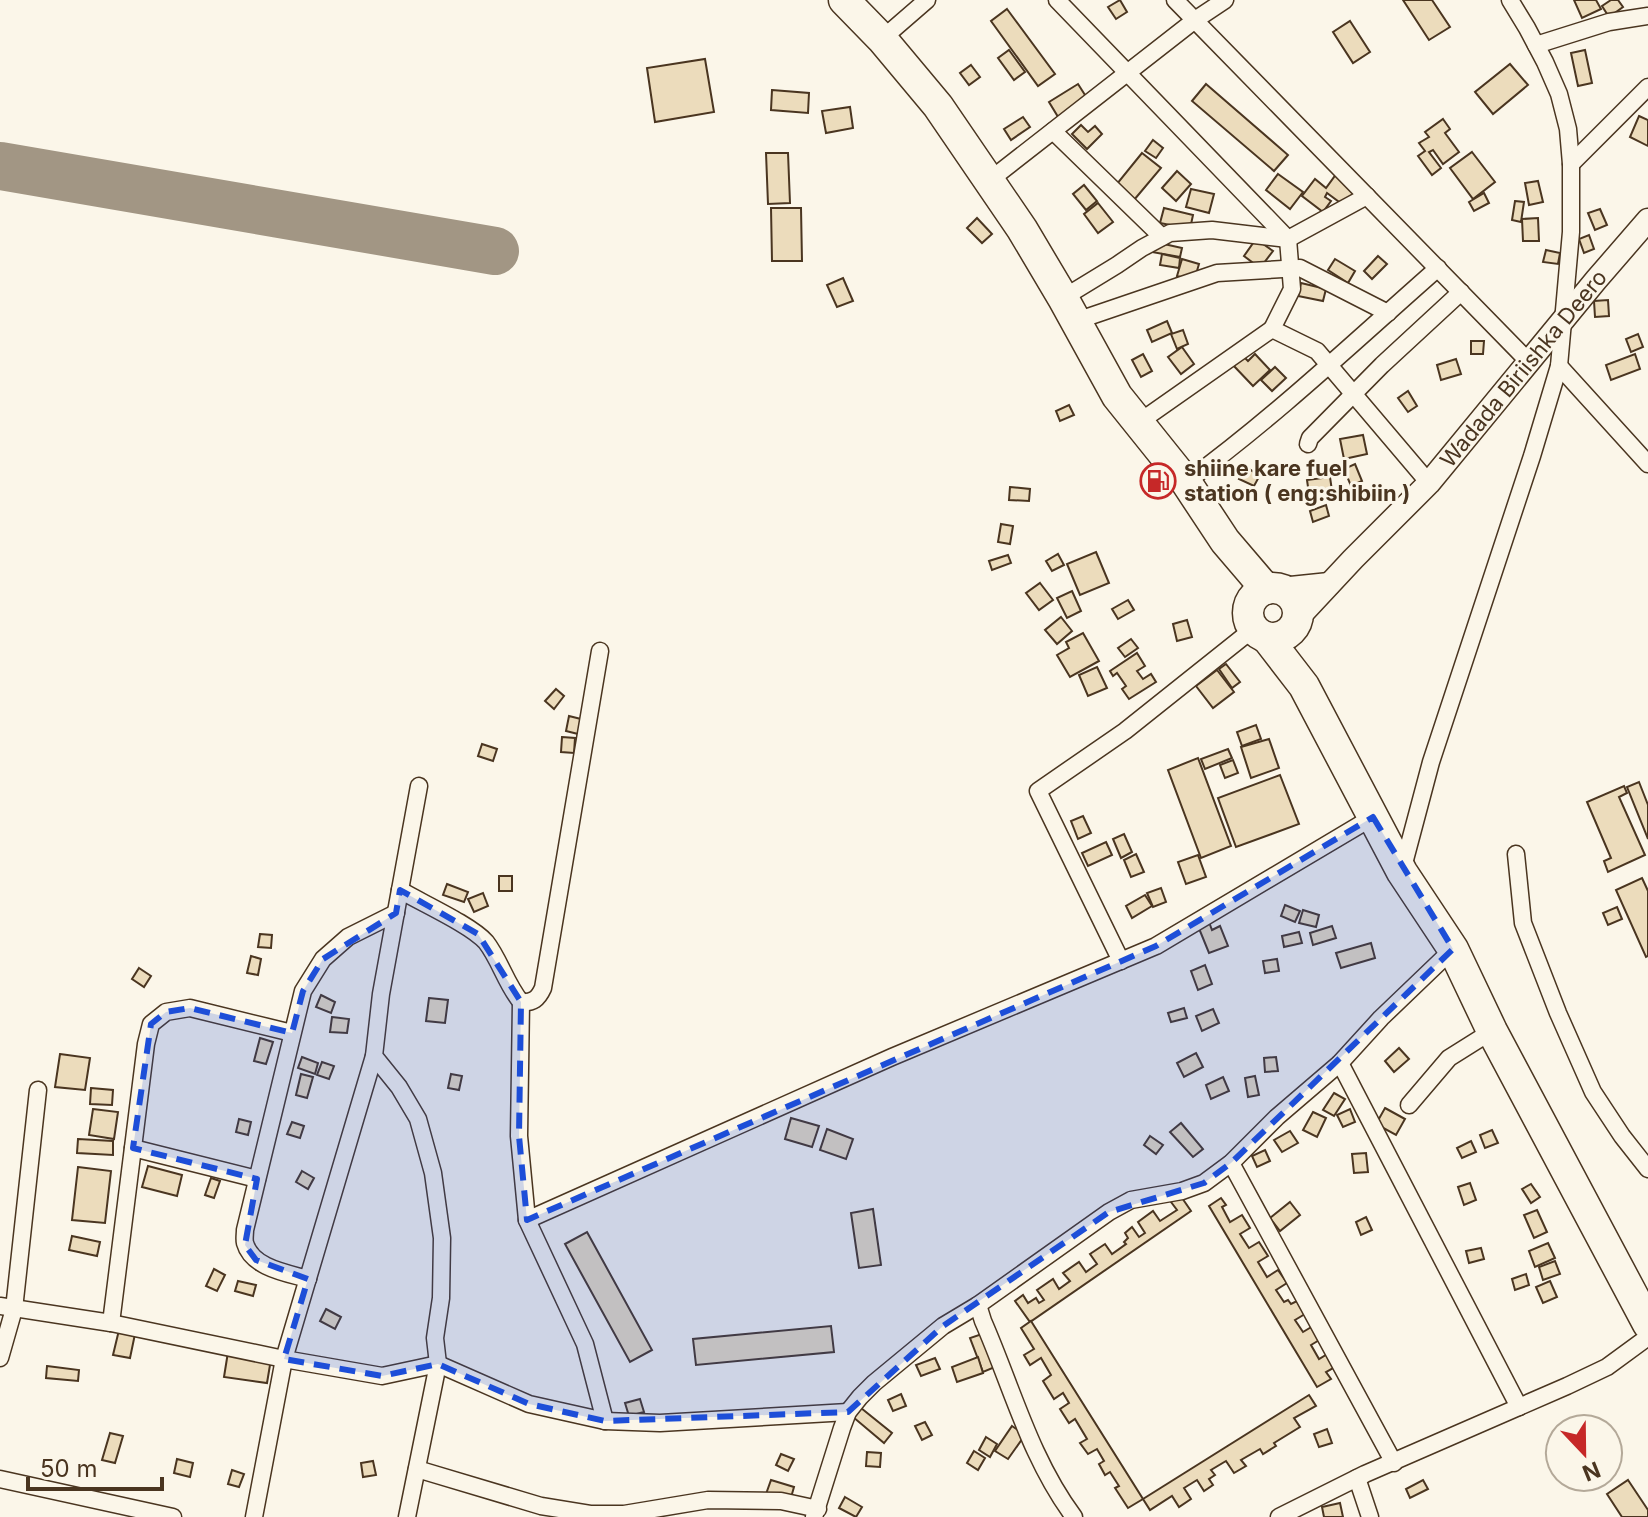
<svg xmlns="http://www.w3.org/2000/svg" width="1648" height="1517" font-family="Inter,sans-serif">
  <rect width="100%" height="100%" fill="#fbf6e9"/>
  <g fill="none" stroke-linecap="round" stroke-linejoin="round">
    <!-- taxiway -->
    <polyline stroke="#a29684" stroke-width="48" points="0,166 495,251"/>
  </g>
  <!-- building -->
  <g fill="#ecdcbc" stroke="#4a3520" stroke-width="2">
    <polygon points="1120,0 1127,12 1116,19 1108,7"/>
    <polygon points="1403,0 1432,0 1450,27 1429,40"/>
    <polygon points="1574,0 1596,0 1601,9 1582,18"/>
    <polygon points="1611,0 1618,0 1623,7 1609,17 1602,6"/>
    <polygon points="1007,9 1055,74 1038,86 991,21"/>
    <polygon points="1350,21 1370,52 1353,63 1333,32"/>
    <polygon points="1009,50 1025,72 1014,80 998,58"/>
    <polygon points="1585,50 1592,83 1578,86 1571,53"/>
    <polygon points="705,59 714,112 655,122 647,68"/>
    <polygon points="1510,64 1528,85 1493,114 1475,92"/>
    <polygon points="971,65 980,77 969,85 960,73"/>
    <polygon points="1078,84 1092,106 1063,125 1049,102"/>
    <polygon points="1206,84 1288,155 1274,171 1192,101"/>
    <polygon points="772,90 809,93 808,113 771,110"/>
    <polygon points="850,107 853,128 826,133 822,111"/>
    <polygon points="1639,116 1648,120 1648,146 1630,137"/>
    <polygon points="1023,117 1030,127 1011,140 1004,129"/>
    <polygon points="1443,119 1450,129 1445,133 1459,152 1443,164 1433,150 1429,152 1441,168 1432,175 1418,156 1425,151 1419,143 1429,137 1425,132"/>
    <polygon points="1081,125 1088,132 1095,126 1102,134 1087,149 1072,134"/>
    <polygon points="1153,140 1163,148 1156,158 1145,151"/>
    <polygon points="1472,152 1495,182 1473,199 1450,168"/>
    <polygon points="766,153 788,153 790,203 768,204"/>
    <polygon points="1142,153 1161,168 1134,200 1116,185"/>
    <polygon points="1177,171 1191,184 1176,201 1162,188"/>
    <polygon points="1337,173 1359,189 1346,207 1327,193 1325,197 1331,201 1323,212 1302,196 1315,179 1326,188"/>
    <polygon points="1278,174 1303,192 1290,209 1266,190"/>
    <polygon points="1538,181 1543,202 1529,205 1525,183"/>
    <polygon points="1084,185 1097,201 1086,210 1073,194"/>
    <polygon points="1191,189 1214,194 1209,213 1186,207"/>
    <polygon points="1484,193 1489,203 1474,211 1469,202"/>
    <polygon points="1515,201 1524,202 1521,222 1512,220"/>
    <polygon points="1098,203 1113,222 1098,233 1084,214"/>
    <polygon points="771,208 801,208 802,261 772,261"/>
    <polygon points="1164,208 1193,215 1190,229 1160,223"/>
    <polygon points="1600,209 1607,225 1595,230 1588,213"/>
    <polygon points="977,218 992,234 982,243 967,228"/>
    <polygon points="1538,218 1539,241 1523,241 1522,219"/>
    <polygon points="1589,235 1594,249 1584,253 1579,239"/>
    <polygon points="1256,239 1273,251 1260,268 1244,256"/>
    <polygon points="1155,242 1182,248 1180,257 1152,252"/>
    <polygon points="1546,250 1560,253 1558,264 1543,262"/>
    <polygon points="1162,254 1180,258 1179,268 1160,265"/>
    <polygon points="1378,256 1387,264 1372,279 1364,271"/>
    <polygon points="1182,259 1199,264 1194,281 1177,276"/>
    <polygon points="1335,259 1355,271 1348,283 1328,270"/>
    <polygon points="843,278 853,301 837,307 827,285"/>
    <polygon points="1301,283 1326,289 1323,301 1298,296"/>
    <polygon points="1608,300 1609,316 1595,317 1594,301"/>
    <polygon points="1167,321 1172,333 1152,342 1147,330"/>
    <polygon points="1183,330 1188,344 1177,349 1171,334"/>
    <polygon points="1638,334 1643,347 1631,352 1626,339"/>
    <polygon points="1471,341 1484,341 1483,354 1471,354"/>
    <polygon points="1182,347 1194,364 1181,374 1168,357"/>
    <polygon points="1143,354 1152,371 1141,377 1132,360"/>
    <polygon points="1255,354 1270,370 1253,386 1232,364 1242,355 1248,361"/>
    <polygon points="1635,354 1640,369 1611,380 1606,365"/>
    <polygon points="1456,359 1461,374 1441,380 1437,365"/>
    <polygon points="1275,367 1286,378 1272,391 1261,380"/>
    <polygon points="1408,391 1417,406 1408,412 1398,398"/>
    <polygon points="1069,405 1074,415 1060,421 1056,411"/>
    <polygon points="1363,435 1367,454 1344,459 1340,439"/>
    <polygon points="1355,464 1362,481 1351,486 1344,469"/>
    <polygon points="1245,467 1260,475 1254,486 1239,479"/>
    <polygon points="1330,477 1332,491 1309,494 1307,480"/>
    <polygon points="1010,487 1030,489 1029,501 1009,500"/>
    <polygon points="1326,505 1329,516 1313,522 1310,511"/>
    <polygon points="1001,524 1013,526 1010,544 998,542"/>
    <polygon points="1096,552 1109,583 1080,595 1067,564"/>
    <polygon points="1058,554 1064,565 1052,571 1046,561"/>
    <polygon points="1008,555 1011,563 992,570 989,561"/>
    <polygon points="1040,583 1053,600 1039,610 1026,593"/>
    <polygon points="1072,591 1081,611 1067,618 1057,598"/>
    <polygon points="1128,600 1134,610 1118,619 1112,609"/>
    <polygon points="1061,617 1072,631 1057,644 1045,630"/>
    <polygon points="1187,620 1192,637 1177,641 1173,624"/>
    <polygon points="1083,633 1099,661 1070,677 1057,655 1069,648 1066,642"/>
    <polygon points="1131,639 1138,648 1125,657 1118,648"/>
    <polygon points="1137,653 1145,666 1137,671 1143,679 1151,674 1156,682 1129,699 1122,689 1126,686 1117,673 1113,676 1110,671"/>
    <polygon points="1226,664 1240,682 1232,688 1219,669"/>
    <polygon points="1097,667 1107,688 1088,696 1079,675"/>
    <polygon points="1217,670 1234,692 1213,708 1196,686"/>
    <polygon points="556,689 564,696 554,709 545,701"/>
    <polygon points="569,716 581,719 578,734 566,731"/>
    <polygon points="1256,725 1261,739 1242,746 1237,732"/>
    <polygon points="562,737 575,738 574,753 561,752"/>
    <polygon points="1269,739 1279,768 1251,778 1241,747"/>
    <polygon points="482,744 497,749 493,761 478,756"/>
    <polygon points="1228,749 1232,758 1205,769 1201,759"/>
    <polygon points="1198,758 1231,846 1201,858 1168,770"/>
    <polygon points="1233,760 1238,773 1225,778 1220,765"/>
    <polygon points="1280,775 1299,824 1236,847 1218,798"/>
    <polygon points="1639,782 1648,805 1648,839 1627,787"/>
    <polygon points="1624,786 1627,793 1619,797 1645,855 1608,872 1604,861 1611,858 1587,802"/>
    <polygon points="1083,816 1091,833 1078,839 1071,821"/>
    <polygon points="1124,834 1132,852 1121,858 1113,839"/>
    <polygon points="1106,842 1112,855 1088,866 1082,853"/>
    <polygon points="1136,854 1144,872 1131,877 1124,860"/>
    <polygon points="1198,855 1206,877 1186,884 1178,862"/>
    <rect x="499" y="876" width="13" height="15"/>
    <polygon points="1642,878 1648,891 1648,956 1646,957 1616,890"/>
    <polygon points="447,884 468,892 464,902 443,895"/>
    <polygon points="1161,888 1166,902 1153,907 1147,893"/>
    <polygon points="483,893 488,906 474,912 468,899"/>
    <polygon points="1145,895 1152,906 1132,918 1126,906"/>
    <polygon points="1285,905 1300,911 1295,922 1281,916"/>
    <polygon points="1617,907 1622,919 1608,925 1603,913"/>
    <polygon points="1303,910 1319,915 1316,927 1299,923"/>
    <polygon points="1209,922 1212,930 1220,926 1228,946 1209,953 1198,926"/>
    <polygon points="1332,926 1336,938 1313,945 1310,933"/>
    <polygon points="1299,932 1302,943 1284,947 1282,936"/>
    <polygon points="260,934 272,935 271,948 258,947"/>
    <polygon points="1371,943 1375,958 1341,968 1336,953"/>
    <polygon points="251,956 261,959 258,975 247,973"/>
    <polygon points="1277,959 1279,971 1265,973 1263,961"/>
    <polygon points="1205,965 1212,984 1198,990 1191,971"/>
    <polygon points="139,968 151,976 144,987 132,979"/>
    <polygon points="321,995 335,1002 331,1013 316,1007"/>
    <polygon points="429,998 448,1000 445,1023 426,1021"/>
    <polygon points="1184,1008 1187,1018 1171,1022 1168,1013"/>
    <polygon points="1213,1009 1219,1023 1202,1031 1196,1016"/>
    <polygon points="332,1017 349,1019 347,1033 330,1032"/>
    <polygon points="260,1038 273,1042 266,1064 254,1061"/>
    <polygon points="1399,1048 1409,1059 1394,1072 1385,1061"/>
    <polygon points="1196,1053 1203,1067 1184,1077 1177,1063"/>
    <polygon points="60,1054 90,1058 85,1090 55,1087"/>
    <polygon points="302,1057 318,1063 315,1074 298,1068"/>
    <polygon points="1276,1057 1278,1071 1265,1072 1264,1058"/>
    <polygon points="322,1062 334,1066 329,1079 317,1075"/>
    <polygon points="301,1074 313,1077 307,1098 296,1095"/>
    <polygon points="451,1074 462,1076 459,1090 448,1088"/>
    <polygon points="1255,1076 1259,1095 1248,1097 1245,1078"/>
    <polygon points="1223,1077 1229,1091 1211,1099 1206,1085"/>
    <polygon points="91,1088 113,1090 112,1105 90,1104"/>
    <polygon points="1334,1093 1345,1099 1334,1116 1323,1110"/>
    <polygon points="1385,1108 1405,1119 1396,1135 1376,1124"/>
    <polygon points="93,1109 118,1112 114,1139 89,1135"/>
    <polygon points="1350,1109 1355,1122 1343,1127 1337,1115"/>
    <polygon points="1313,1112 1326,1118 1317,1137 1303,1130"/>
    <polygon points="791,1118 819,1126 812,1147 785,1139"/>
    <polygon points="239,1119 251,1122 248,1135 236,1132"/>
    <polygon points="292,1122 304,1126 300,1138 287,1134"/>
    <polygon points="1181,1123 1203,1149 1193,1157 1170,1132"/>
    <polygon points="827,1129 853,1139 846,1159 820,1150"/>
    <polygon points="1492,1130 1498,1143 1485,1148 1480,1135"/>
    <polygon points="1290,1131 1298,1143 1282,1152 1274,1140"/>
    <polygon points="1150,1136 1163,1145 1156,1154 1144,1145"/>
    <polygon points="78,1139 113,1141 113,1155 77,1153"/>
    <polygon points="1471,1141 1476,1152 1462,1158 1457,1148"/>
    <polygon points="1265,1150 1270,1161 1257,1167 1252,1156"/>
    <polygon points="1366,1153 1368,1172 1354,1173 1352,1154"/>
    <polygon points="148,1166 182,1175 177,1196 142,1187"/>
    <polygon points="78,1167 111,1171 105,1223 72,1220"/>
    <polygon points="302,1171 314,1178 308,1189 296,1182"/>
    <polygon points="211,1178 220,1181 214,1198 205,1195"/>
    <polygon points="1470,1183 1476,1200 1464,1205 1458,1187"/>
    <polygon points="1531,1184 1540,1197 1531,1203 1522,1189"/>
    <polygon points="1180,1195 1191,1211 1030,1322 1015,1301 1023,1295 1028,1303 1036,1298 1039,1303 1044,1300 1037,1290 1053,1279 1059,1289 1070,1281 1063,1273 1079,1262 1086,1272 1097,1264 1090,1254 1105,1244 1112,1254 1126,1244 1124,1242 1128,1238 1125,1233 1132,1227 1139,1237 1145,1233 1138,1222 1153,1211 1160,1221 1177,1210 1171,1202"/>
    <polygon points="1221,1198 1226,1205 1222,1207 1230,1222 1242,1215 1250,1228 1240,1234 1249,1248 1259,1242 1268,1256 1258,1262 1267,1277 1278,1270 1287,1283 1276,1290 1284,1302 1288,1300 1291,1304 1297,1301 1305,1314 1295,1320 1303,1332 1313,1326 1321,1339 1311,1345 1319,1359 1329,1353 1337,1366 1326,1372 1331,1379 1317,1387 1209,1206"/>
    <polygon points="1290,1202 1300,1215 1280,1231 1270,1218"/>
    <polygon points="873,1209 881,1265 859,1268 851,1213"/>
    <polygon points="1537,1210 1547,1232 1534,1238 1524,1215"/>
    <polygon points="1366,1217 1372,1230 1361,1235 1356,1222"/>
    <polygon points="587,1232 652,1350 630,1362 565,1244"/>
    <polygon points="72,1236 100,1242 97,1256 69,1250"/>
    <polygon points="1548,1243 1555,1258 1535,1267 1529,1251"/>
    <polygon points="1481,1248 1484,1259 1469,1263 1466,1251"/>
    <polygon points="1555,1261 1560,1274 1543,1280 1539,1267"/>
    <polygon points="214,1269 225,1275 217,1291 206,1286"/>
    <polygon points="1526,1274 1529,1285 1515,1290 1512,1279"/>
    <polygon points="238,1281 256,1285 253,1296 235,1291"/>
    <polygon points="1550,1281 1557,1297 1543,1303 1536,1287"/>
    <polygon points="326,1309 341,1317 335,1329 320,1321"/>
    <polygon points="1031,1321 1143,1499 1128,1508 1115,1488 1119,1486 1110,1472 1105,1475 1099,1464 1104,1461 1097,1449 1088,1454 1080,1443 1087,1439 1075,1419 1069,1423 1060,1409 1069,1403 1063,1393 1054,1399 1043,1381 1051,1375 1041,1358 1030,1365 1024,1355 1034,1349 1021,1328"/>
    <polygon points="831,1326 834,1352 696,1365 693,1339"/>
    <polygon points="119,1330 135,1334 130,1358 113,1355"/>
    <polygon points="982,1334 995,1367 983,1372 970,1338"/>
    <polygon points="228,1352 271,1359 267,1383 224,1377"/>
    <polygon points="978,1357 983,1373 957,1382 952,1367"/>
    <polygon points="935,1358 940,1369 921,1376 916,1365"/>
    <polygon points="47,1366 79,1370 78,1381 46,1378"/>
    <polygon points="901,1394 906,1406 893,1411 888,1400"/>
    <polygon points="1309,1395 1316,1406 1294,1418 1300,1427 1274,1443 1276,1446 1263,1454 1260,1449 1241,1460 1246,1466 1234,1473 1226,1461 1211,1470 1215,1475 1209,1479 1213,1485 1204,1491 1197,1480 1184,1488 1191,1499 1179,1507 1172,1496 1150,1510 1143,1499"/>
    <polygon points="640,1399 644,1412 629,1416 625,1403"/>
    <polygon points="861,1408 892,1433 884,1443 853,1417"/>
    <polygon points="925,1422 932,1435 922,1440 915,1426"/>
    <polygon points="1012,1426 1025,1435 1008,1459 995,1451"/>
    <polygon points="1327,1429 1332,1443 1319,1447 1314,1434"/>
    <polygon points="110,1433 123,1436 115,1463 102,1460"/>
    <polygon points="986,1437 997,1444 990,1457 979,1450"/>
    <polygon points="974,1451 985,1458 978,1470 967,1463"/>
    <polygon points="867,1452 881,1453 880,1467 866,1466"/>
    <polygon points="781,1454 794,1459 788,1471 776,1465"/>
    <polygon points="177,1459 193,1463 190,1477 174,1473"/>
    <polygon points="373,1461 376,1475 363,1477 361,1463"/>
    <polygon points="232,1470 244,1474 239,1487 228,1484"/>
    <polygon points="771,1480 794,1487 790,1501 766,1494"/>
    <polygon points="1423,1480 1428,1489 1410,1498 1406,1489"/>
    <polygon points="1628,1480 1648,1510 1648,1517 1622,1517 1607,1494"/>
    <polygon points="845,1497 862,1507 856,1517 839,1508"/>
    <polygon points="1340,1503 1343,1517 1324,1517 1322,1507"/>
  </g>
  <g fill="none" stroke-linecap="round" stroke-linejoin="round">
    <defs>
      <g id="street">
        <polyline points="1057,0 1288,239 1292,289 1272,329 1317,351 1429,483"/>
        <polyline points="1175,0 1529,362"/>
        <polyline points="882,39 927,0"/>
        <polyline points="1536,45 1609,22 1648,16"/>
        <polyline points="1053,131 1162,237"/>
        <polyline points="1571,164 1648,87"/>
        <polyline points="990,180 1195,20 1225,0"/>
        <polyline points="1063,298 1117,265 1142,248 1170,233 1212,230 1288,239 1367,196"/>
        <polyline points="1076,321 1217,273 1300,268 1388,313"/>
        <polyline points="1559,366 1648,464"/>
        <polyline points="1138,423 1272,329"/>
        <polyline points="1308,444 1310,438 1382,365 1461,292"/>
        <path d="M1186 482C1275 417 1355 341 1438 268"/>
        <polyline points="1516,854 1523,923 1558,1013 1593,1092 1622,1136 1648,1169"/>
        <polyline points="1402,871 1431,762 1532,456 1559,366 1571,232 1571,164 1568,129 1559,94 1545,62 1527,28 1510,0"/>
        <path d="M400 890C422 903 471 925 486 942 500 960 506 984 521 1002 533 1003 538 999 543 988L600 651"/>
        <polyline points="1121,961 1038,791 1125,731 1253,629"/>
        <polyline points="521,1002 519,1136 527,1220 585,1344 605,1421"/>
        <polyline points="1340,1063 1519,1407"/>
        <polyline points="1409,1105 1449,1058 1492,1031"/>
        <polyline points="133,1148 257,1179"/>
        <polyline points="1231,1163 1394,1463"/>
        <polyline points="527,1220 892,1057 1156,946 1373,817"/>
        <path d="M308 1279C287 1273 252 1268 245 1243 244 1239 245 1234 245 1230L303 991 323 959 348 937 396 913"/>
        <path d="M978 1305 983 1321C1012 1387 1030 1458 1074 1517"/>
        <polyline points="0,1306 111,1323 284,1359 382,1376 438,1364 529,1404 605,1421 660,1423 848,1412"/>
        <polyline points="111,1323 146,1044 151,1024 166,1012 190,1008 292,1033"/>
        <polyline points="0,1358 14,1309 38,1090"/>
        <polyline points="417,1469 541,1506 590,1514 624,1514 708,1500 781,1501 818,1509"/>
        <polyline points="1357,1478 1370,1517"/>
        <polyline points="0,1479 173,1517"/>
        <polyline points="254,1517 284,1359 374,1056"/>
        <polyline points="407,1517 438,1364 435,1338 441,1298 442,1238 433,1173 418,1119 399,1087 374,1056 381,994 419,786"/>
        <polyline points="814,1517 842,1428 848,1412 860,1397 874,1383 943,1326 978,1305 1109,1212 1131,1200 1182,1191 1204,1183 1231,1163 1277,1117 1340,1063 1381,1018 1453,949"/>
        <polyline points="1279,1517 1365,1474 1567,1386 1607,1367 1648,1337"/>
      </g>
      <g id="secondary">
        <polyline points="1281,589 1329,584"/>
        <path id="s1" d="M1297 619 1353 559 1429 483 1596 280 1648 220"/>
      </g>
      <g id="highway">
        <polyline points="844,0 882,39 938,106 1022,229 1063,298 1117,396 1186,482 1225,541 1266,589"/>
        <circle cx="1273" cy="613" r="25"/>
        <polyline points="1267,638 1304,686 1402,872 1453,949 1492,1031 1648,1324"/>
      </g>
    </defs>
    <!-- street casing -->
    <use href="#street" stroke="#4a3520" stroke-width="19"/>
    <!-- secondary casing -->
    <use href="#secondary" stroke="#4a3520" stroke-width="25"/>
    <!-- highway casing -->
    <use href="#highway" stroke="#4a3520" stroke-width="33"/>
    <!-- street -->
    <use href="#street" stroke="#fbf6e9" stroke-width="16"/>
    <!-- secondary -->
    <use href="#secondary" stroke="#fbf6e9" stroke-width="22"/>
    <!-- highway -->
    <use href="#highway" stroke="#fbf6e9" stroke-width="30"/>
  </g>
  <!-- marked area -->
  <path fill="#1d4ed8" fill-opacity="0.2" stroke="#1d4ed8" stroke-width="6" stroke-dasharray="16 10" stroke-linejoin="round" d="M1373 817 1453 949 1231 1163 1204 1183 1109 1212 943 1326 848 1412 605 1421 529 1404 438 1364 382 1376 284 1359 308 1279 256 1260 245 1245 257 1179 133 1148 151 1024 166 1012 190 1008 292 1033 303 991 323 959 396 913 400 890 478 934 521 1002 519 1136 527 1220 1156 946Z"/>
  <!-- icons -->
  <defs>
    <symbol id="fuel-ring" viewBox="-11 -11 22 22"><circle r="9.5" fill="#fbf6e9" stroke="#c62828" stroke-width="1.5"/><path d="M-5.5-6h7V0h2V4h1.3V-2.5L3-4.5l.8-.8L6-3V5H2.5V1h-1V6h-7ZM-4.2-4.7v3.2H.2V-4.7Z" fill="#c62828"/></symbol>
  </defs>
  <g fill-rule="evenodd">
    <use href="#fuel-ring" x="1138" y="461" width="40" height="40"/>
  </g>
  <g text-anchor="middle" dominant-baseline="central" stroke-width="6" stroke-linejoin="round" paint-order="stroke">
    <!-- street labels -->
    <g font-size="22" fill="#4a3520" stroke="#fbf6e9">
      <text stroke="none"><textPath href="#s1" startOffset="338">Wadada Biriishka Deero</textPath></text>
    </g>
    <!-- poi labels -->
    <g font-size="22" font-weight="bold" fill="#4a3520" stroke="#fbf6e9" text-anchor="start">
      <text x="1184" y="468">shiine kare fuel<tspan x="1184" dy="25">station ( eng:shibiin )</tspan></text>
    </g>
  </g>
  <!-- north arrow -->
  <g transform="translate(1584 1453) rotate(158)"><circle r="38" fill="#fbf6e9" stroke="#b4a999" stroke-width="2"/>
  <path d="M0-6L14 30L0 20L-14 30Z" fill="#c62828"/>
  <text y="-12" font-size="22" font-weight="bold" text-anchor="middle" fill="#4a3520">N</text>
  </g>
  <!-- scale -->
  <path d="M28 1477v12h134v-12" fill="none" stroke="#4a3520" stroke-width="4"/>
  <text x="40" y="1477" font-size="24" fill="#4a3520" stroke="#fbf6e9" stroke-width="6" paint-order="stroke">50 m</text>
</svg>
